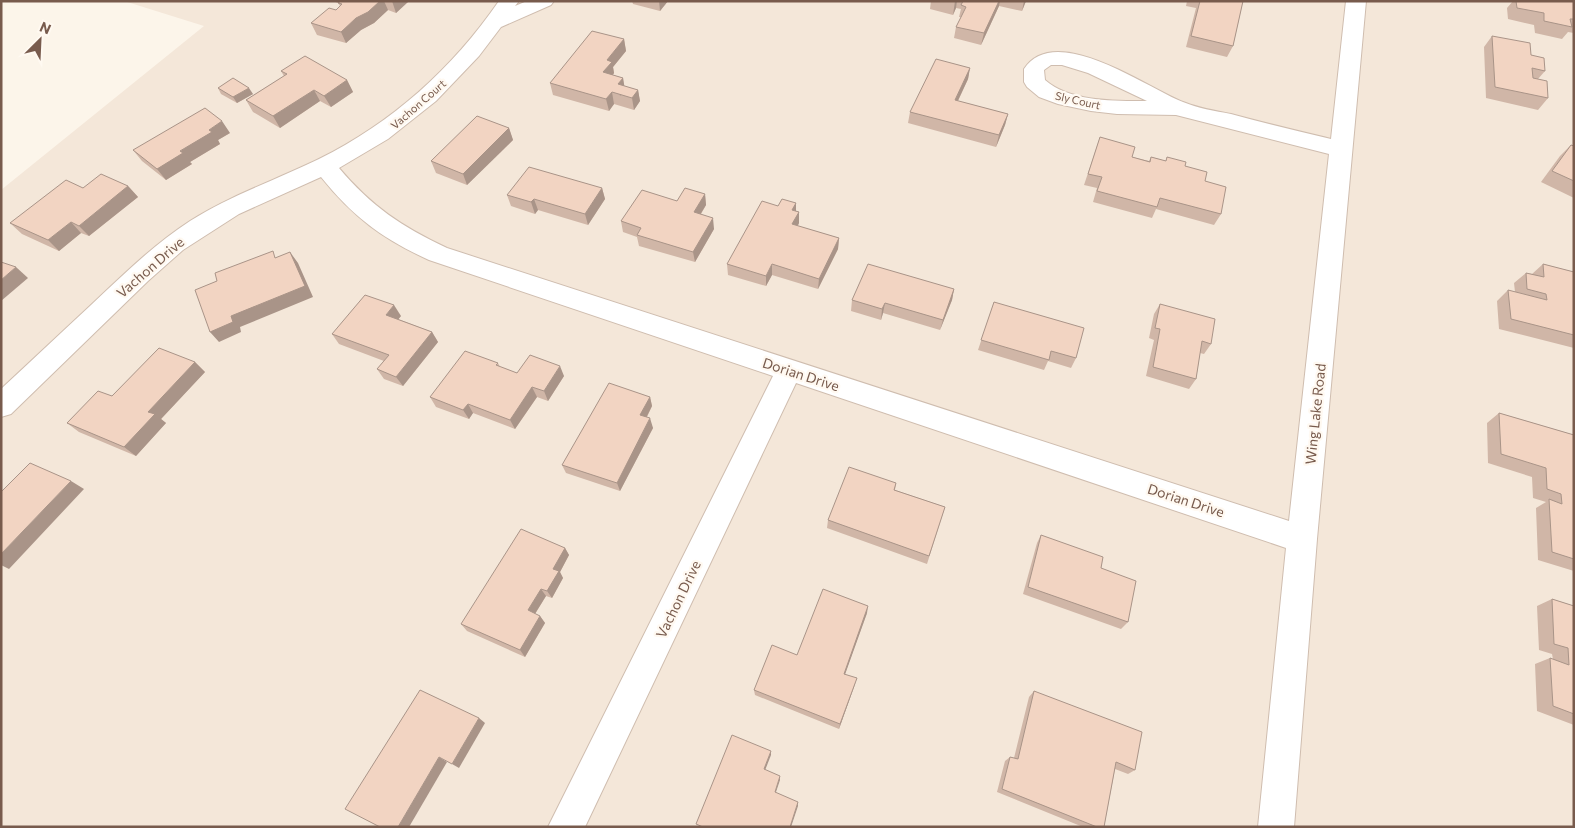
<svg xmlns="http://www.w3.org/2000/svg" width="1575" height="828" font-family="Commissioner,sans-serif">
  <rect width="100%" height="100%" fill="#fcf5ea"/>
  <!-- residential -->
  <polygon fill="#f4e7d9" points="124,1 1574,1 1574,827 1,827 1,190 204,26"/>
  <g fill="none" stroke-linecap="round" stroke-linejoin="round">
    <defs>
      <path id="street" d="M499 1H519L515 6 527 1H554L551 5 501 27 479 56 436 101 388 139 339 168C371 206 402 227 447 248L1289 521 1329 154 1176 115 1117 114 1091 111 1058 104 1039 97 1027 87 1024 82V69C1055 21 1147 88 1183 102 1197 108 1215 111 1231 114 1264 123 1298 131 1331 139L1346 1H1366L1317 539 1294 827H1258L1286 548 796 383 585 827H548L773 376 429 260C383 239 353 217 321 177L239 214 183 250 148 281 11 414 1 417V389C31 361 60 334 90 306 122 276 153 245 190 221 231 195 276 180 319 159 393 122 452 69 499 1ZM1062 65 1088 73 1147 101C1115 101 1070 102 1045 80L1044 70 1051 65Z"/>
    </defs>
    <!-- street casing -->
    <use href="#street" stroke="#cfbdaf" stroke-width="2"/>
    <!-- street -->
    <use href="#street" fill="#fff" fill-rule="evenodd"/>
  </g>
  <!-- wall -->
  <g fill="#d0b6a7">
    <polygon points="333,1 409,1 396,13 388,10 374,23 361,30 346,43 317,35 311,23 336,10 340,6 338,3"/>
    <polygon points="632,1 668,1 660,11 633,4"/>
    <polygon points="931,1 1026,1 1022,11 999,6 981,45 954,38 956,27 961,17 959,17 961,9 956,8 953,15 930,9"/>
    <polygon points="1187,1 1243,1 1233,46 1227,57 1186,47 1196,8 1186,6"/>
    <polygon points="1513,1 1574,1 1574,33 1568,32 1562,39 1535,33 1534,25 1508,19 1507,8"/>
    <polygon points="1492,36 1531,55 1545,71 1538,79 1548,98 1538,110 1486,98 1484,47"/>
    <polygon points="624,39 626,51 613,67 614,73 613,75 623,78 624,86 638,90 640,101 634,110 614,104 609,111 553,95 550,83"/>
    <polygon points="970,68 968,79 958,101 1008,114 1005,125 996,147 908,123 910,112"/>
    <polygon points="281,71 347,80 353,92 331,107 320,101 280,128 253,112 246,100 284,76"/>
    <polygon points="218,88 253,94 237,103 221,94"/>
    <polygon points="509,128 513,140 467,185 436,173 431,161"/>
    <polygon points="230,133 218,140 220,144 190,162 192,164 166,180 142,161 133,150"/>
    <polygon points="1100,137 1132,157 1149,161 1151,157 1166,161 1167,157 1185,166 1205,181 1221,214 1214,225 1156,209 1152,218 1093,202 1097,188 1084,185"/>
    <polygon points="1571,145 1574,146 1574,198 1541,182 1560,156"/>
    <polygon points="128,186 138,197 89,236 81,233 59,251 22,234 10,223"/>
    <polygon points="602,188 605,199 588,225 538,210 535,214 511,206 507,195"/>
    <polygon points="705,194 706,205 701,214 714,229 695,262 639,246 637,237 623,232 621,221 677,201"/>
    <polygon points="796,203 796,211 799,212 799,223 798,226 839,238 838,249 818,289 772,275 766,286 728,275 727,264 778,206"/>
    <polygon points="1543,264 1574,272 1574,348 1499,329 1497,301 1508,290 1515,292 1514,283 1526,273 1532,274"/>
    <polygon points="954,289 952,300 940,330 883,313 881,320 851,311 852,300"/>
    <polygon points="994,302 1076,358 1071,368 1048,361 1044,370 978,350"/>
    <polygon points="1160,304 1211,344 1204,354 1200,353 1196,379 1189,389 1146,376 1154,340 1149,338 1154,314"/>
    <polygon points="401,316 398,319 432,332 438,342 403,386 384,379 377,369 384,361 339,344 332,334"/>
    <polygon points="195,362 205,372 161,419 166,423 136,456 79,432 67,423 112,396"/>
    <polygon points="498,363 500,367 517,373 564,376 548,401 537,397 515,429 473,413 469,419 436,407 430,397"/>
    <polygon points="650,397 652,406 647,417 653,428 620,491 566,473 562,465"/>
    <polygon points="1499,413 1574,435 1574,571 1538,560 1536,508 1546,502 1533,498 1532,477 1488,463 1487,423"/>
    <polygon points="896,483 895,490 945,507 927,564 827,528 828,520"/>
    <polygon points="1041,535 1101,568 1128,622 1121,629 1023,594 1037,543"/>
    <polygon points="565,548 569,555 560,572 563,578 552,598 546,596 535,614 540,616 545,623 525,657 467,631 461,624"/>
    <polygon points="1552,599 1574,606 1574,725 1537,711 1535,664 1550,658 1553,659 1552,654 1539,650 1537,606"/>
    <polygon points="867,613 845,674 855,684 839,729 755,695 754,690 797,655"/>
    <polygon points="1034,691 1135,770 1128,774 1115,769 1104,827 1083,827 997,792 1005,761 1010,757 1014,758 1029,697"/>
  </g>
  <!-- shaded-wall -->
  <g fill="#a99488">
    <polygon points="380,1 384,1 388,10 374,23 361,30 346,43 341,32 356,18"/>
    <polygon points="392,1 409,1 396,13"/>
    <polygon points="659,1 668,1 660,11"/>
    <polygon points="955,1 957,1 956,8 953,15"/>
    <polygon points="999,1 1000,1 999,6 981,45 984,33"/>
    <polygon points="1024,1 1026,1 1022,11"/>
    <polygon points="624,39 626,51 613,67 614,73 606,84 603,72 607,60"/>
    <polygon points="970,68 968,79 953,111 955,100"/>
    <polygon points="623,78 625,90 620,96 618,84"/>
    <polygon points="347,80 353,92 331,107 324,96"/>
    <polygon points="249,88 253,94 237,103 233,97"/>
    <polygon points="314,90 320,101 280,128 273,116"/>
    <polygon points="638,90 640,101 634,110 632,98"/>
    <polygon points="612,92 614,104 609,111 606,99"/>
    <polygon points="1008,114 1005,125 996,147 999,135"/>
    <polygon points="222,121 230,133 218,140 220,144 190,162 192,164 166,180 157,169 209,130"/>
    <polygon points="509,128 513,140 467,185 463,174"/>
    <polygon points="128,186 138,197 89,236 79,226"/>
    <polygon points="602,188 605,199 588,225 585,214"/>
    <polygon points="705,194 706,205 695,223 694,212"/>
    <polygon points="534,199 538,210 535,214 531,202"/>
    <polygon points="796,203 796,214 792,210"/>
    <polygon points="799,212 799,223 792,235 792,224"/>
    <polygon points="713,218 714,229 695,262 693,252"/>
    <polygon points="71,222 81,233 59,251 48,240"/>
    <polygon points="839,238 838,249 818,289 819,279"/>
    <polygon points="290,252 298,263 313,297 240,327 241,332 219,342 210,332 231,316"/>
    <polygon points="772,264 772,275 766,286 766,276"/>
    <polygon points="16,267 28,278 1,301 1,280"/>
    <polygon points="954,289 952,300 940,330 943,320"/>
    <polygon points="885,303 883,313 881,320 882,309"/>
    <polygon points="394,305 401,316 393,326 386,315"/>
    <polygon points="432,332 438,342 403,386 396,377"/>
    <polygon points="195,362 205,372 161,419 166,423 136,456 124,447 148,412"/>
    <polygon points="560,366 564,376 548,401 544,391"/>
    <polygon points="532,387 537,397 515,429 510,420"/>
    <polygon points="650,397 652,406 643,424 640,415"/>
    <polygon points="468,404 473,413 469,419 463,410"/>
    <polygon points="650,418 653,428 620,491 617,483"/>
    <polygon points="71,481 84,489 9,569 1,565 1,554"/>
    <polygon points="565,548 569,555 560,572 563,578 552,598 547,591 553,569"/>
    <polygon points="541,589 546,596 533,617 528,610"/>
    <polygon points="868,606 867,613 843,680 844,674"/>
    <polygon points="540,616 545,623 525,657 520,650"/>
    <polygon points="857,678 855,684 839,729 840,724"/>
    <polygon points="479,718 485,723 459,768 452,764"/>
    <polygon points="771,751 771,755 764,773 764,769"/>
    <polygon points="439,757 447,762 409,827 398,827"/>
    <polygon points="780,776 780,780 775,795 775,792"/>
    <polygon points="798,802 798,806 791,827 790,827"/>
  </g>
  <!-- building -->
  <g fill="#f2d4c2" stroke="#a99488">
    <polygon points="341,1 380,1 368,12 356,18 341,32 311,23 329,8 336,10 342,4 338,3"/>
    <polygon points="963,1 999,1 984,33 956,27 966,7 961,5"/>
    <polygon points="1200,1 1243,1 1233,46 1191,36"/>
    <polygon points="1516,1 1574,1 1574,19 1570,19 1572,27 1544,21 1544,13 1517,8"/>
    <polygon points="592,31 624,39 607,60 612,62 603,72 623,78 618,84 638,90 632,98 612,92 606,99 550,83"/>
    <polygon points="1492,36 1530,43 1531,55 1544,58 1545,71 1532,68 1533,78 1547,81 1548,98 1495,87"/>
    <polygon points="305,56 347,80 324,96 314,90 273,116 246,100 287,74 281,71"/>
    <polygon points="936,59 970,68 955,100 1008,114 999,135 910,112"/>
    <polygon points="233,78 249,88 233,97 218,88"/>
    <polygon points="205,108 222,121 209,130 212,132 180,151 183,153 157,169 133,150"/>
    <polygon points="477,116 509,128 463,174 431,161"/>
    <polygon points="1100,137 1135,147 1132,157 1150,162 1151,157 1166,161 1167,157 1186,162 1185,166 1207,172 1205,181 1226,187 1221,214 1160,198 1157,207 1097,191 1102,177 1088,174"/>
    <polygon points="1571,145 1574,146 1574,181 1552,171"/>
    <polygon points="529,167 602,188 585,214 534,199 531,202 507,195"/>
    <polygon points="101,174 128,186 79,226 71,222 48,240 10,223 66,180 83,188"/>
    <polygon points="685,188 705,194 694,212 713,218 693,252 637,235 641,228 621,221 642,190 677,201"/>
    <polygon points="782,199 796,203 792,210 799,212 792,224 839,238 819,279 772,264 766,276 727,264 762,201 778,206"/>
    <polygon points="273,251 275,258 290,252 305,286 231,316 233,322 210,332 195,290 217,281 215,273"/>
    <polygon points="1,262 16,267 1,280"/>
    <polygon points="868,264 954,289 943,320 885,303 882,309 852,300"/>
    <polygon points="1543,264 1574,272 1574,335 1511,319 1508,290 1547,300 1546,294 1527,289 1526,273 1544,277"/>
    <polygon points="365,295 394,305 386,315 432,332 396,377 377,369 389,355 332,334"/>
    <polygon points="994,302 1084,328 1076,358 1051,351 1049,360 981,340"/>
    <polygon points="1160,304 1215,319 1211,344 1202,341 1196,379 1153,367 1160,329 1155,328"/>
    <polygon points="159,348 195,362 148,412 155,414 124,447 67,423 98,391 112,396"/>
    <polygon points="465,351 498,363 496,365 517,373 530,355 560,366 544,391 532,387 510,420 468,404 463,410 430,397"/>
    <polygon points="609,383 650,397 640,415 650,418 617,483 562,465"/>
    <polygon points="1499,413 1574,435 1574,559 1552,552 1549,499 1562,504 1561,494 1547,489 1546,468 1501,454"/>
    <polygon points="30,463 71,481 1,554 1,492"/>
    <polygon points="849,467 896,483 894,490 945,507 929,556 828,520"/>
    <polygon points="521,529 565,548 553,569 559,571 547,591 541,589 528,610 540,616 520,650 461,624"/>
    <polygon points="1041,535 1103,557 1101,568 1136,581 1128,622 1028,587"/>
    <polygon points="823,589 868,606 844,674 857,678 840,724 754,690 772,645 797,655"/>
    <polygon points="1552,599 1574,606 1574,714 1553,706 1550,658 1569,665 1568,648 1554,644"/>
    <polygon points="420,690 479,718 452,764 439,757 398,827 380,827 345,809"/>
    <polygon points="1034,691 1142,732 1135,770 1116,762 1104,827 1097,827 1002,789 1010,757 1018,759"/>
    <polygon points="732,735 771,751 764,769 780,776 775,792 798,802 790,827 703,827 696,824"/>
  </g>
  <g text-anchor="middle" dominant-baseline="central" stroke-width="4.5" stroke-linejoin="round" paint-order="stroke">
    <!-- far-street labels -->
    <g font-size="11" fill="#785b4d" stroke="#fff9f1">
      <text transform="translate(1078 100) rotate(13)">Sly Court</text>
      <text transform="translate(418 104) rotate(-41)">Vachon Court</text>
    </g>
    <!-- street labels -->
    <g font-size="14" fill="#785b4d" stroke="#fff9f1">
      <text transform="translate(150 267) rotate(-41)">Vachon Drive</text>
      <text transform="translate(801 374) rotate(18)">Dorian Drive</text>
      <text transform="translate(1315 414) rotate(-84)">Wing Lake Road</text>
      <text transform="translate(1186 500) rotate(18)">Dorian Drive</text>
      <text transform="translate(678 599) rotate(-64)">Vachon Drive</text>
    </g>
  </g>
  <!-- border -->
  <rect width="1575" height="828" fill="none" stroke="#785b4d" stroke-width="5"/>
  <!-- north arrow -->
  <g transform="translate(40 40) rotate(24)" stroke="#fff9f1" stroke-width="4" paint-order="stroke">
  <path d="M0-4L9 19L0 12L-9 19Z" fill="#785b4d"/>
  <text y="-8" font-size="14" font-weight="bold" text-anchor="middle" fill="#785b4d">N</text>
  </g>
</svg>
